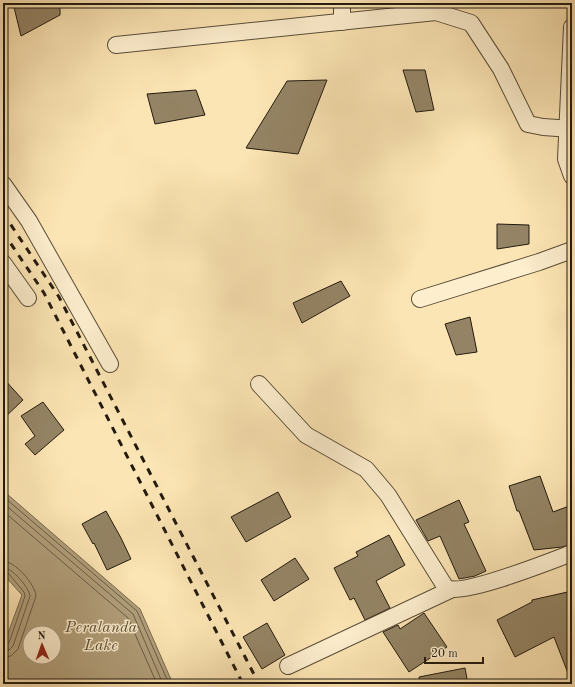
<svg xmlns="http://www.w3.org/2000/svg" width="575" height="687" font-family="'Old Standard TT',serif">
  <rect width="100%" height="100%" fill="#fce5b4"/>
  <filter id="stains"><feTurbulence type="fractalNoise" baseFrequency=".005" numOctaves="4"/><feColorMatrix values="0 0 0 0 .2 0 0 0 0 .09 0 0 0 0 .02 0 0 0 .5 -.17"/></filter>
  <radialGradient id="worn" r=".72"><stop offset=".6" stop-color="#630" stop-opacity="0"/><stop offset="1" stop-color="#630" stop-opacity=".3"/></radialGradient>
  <!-- water -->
  <path fill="#b2a07c" stroke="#796a50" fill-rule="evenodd" d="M3 493 7 494 140 609 173 684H3V647L22 595 3 574ZM30 633H54V657H30Z"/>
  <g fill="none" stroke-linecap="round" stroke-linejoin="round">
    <!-- shore -->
    <g stroke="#6a5d46" stroke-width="1">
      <polyline points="3,497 5,498 137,611 169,684"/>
      <polyline points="3,503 133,614 163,684"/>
      <polyline points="3,511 128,618 157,684"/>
      <path d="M3 561C15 561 35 584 36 596L18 649 11 656 3 657"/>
      <path d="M3 567C12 568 29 587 30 596L13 646 9 650 3 651"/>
      <polyline points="3,572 8,573 24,592 25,596 9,643 6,646 3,646"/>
    </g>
  </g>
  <!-- building -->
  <g fill="#948465" stroke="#231a0f">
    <polygon points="13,3 60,3 60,15 21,36"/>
    <polygon points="403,70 425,70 434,110 416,112"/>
    <polygon points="327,80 298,154 246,148 287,81"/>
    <polygon points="196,90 205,115 155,124 147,94"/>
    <polygon points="497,224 529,225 529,244 497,249"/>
    <polygon points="341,281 350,296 302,323 293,303"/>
    <polygon points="470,317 477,352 456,355 445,324"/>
    <polygon points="3,378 23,400 3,419"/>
    <polygon points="43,402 64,430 35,455 25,444 35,436 21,416"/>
    <polygon points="540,476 553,512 572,505 572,544 562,547 534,550 519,511 517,511 509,486"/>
    <polygon points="278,492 291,517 246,542 231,517"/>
    <polygon points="459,500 469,522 464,524 486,571 475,576 459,579 440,536 428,541 416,520"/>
    <polygon points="106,511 121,538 131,559 107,570 94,543 93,544 82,524"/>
    <polygon points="389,535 405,565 376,581 390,608 365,620 354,598 350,600 334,568 358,556 356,552"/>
    <polygon points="295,558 309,579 274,601 261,580"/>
    <polygon points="572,591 572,680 571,681 554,637 515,657 497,620 532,602 532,600"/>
    <polygon points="424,613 447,647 409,672 383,632 398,625 400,629"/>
    <polygon points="267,623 285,655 262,669 243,637"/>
    <polygon points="465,668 468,684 420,684 419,677"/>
  </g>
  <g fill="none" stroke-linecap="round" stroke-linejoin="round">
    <defs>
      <g id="street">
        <polyline points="342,3 342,22"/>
        <polyline points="572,27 566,159 572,176"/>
        <polyline points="116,45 436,12 471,23 501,69 528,124 543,127 572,129"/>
        <polyline points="3,184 29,221 110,364"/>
        <polyline points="3,263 28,298"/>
        <polyline points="420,299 539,262 572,250"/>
        <path d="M259 384 306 435 366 469 388 495 446 588C463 596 551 561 572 553"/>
        <polyline points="288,666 450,590"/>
      </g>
    </defs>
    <!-- street casing -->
    <use href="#street" stroke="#594d38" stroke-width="18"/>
    <!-- street -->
    <use href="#street" stroke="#fdeece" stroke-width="16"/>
    <!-- rail -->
    <g stroke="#231a0f" stroke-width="3" stroke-dasharray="7 7" stroke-linecap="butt">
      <polyline points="3,213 59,297 259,684"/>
      <polyline points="3,232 44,293 243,684"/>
    </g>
  </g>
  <g text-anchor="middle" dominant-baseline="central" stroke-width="3" stroke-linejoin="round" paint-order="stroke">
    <!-- water labels -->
    <g font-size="16" font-style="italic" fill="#5c503b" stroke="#fdeece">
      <text x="101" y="628">Peralanda<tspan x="101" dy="18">Lake</tspan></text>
    </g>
  </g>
  <!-- margin -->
  <rect width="575" height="687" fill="none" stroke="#fce5b4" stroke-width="16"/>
  <rect x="4" y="4" width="567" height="679" fill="none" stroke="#231a0f" stroke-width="2"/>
  <rect x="8" y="8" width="559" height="671" fill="none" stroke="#231a0f"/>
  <!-- north arrow -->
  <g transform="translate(42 645) rotate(358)"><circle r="19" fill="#fdeece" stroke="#a69982"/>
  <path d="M0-3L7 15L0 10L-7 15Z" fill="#8f2418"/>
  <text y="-6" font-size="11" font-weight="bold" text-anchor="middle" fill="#231a0f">N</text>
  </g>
  <!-- scale -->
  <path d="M425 657v6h58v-6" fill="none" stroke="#231a0f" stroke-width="2"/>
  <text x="431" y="657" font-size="12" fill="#231a0f" stroke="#fdeece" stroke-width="3" paint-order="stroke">20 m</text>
  <rect width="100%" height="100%" filter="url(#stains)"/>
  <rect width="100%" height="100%" fill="url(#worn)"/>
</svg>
